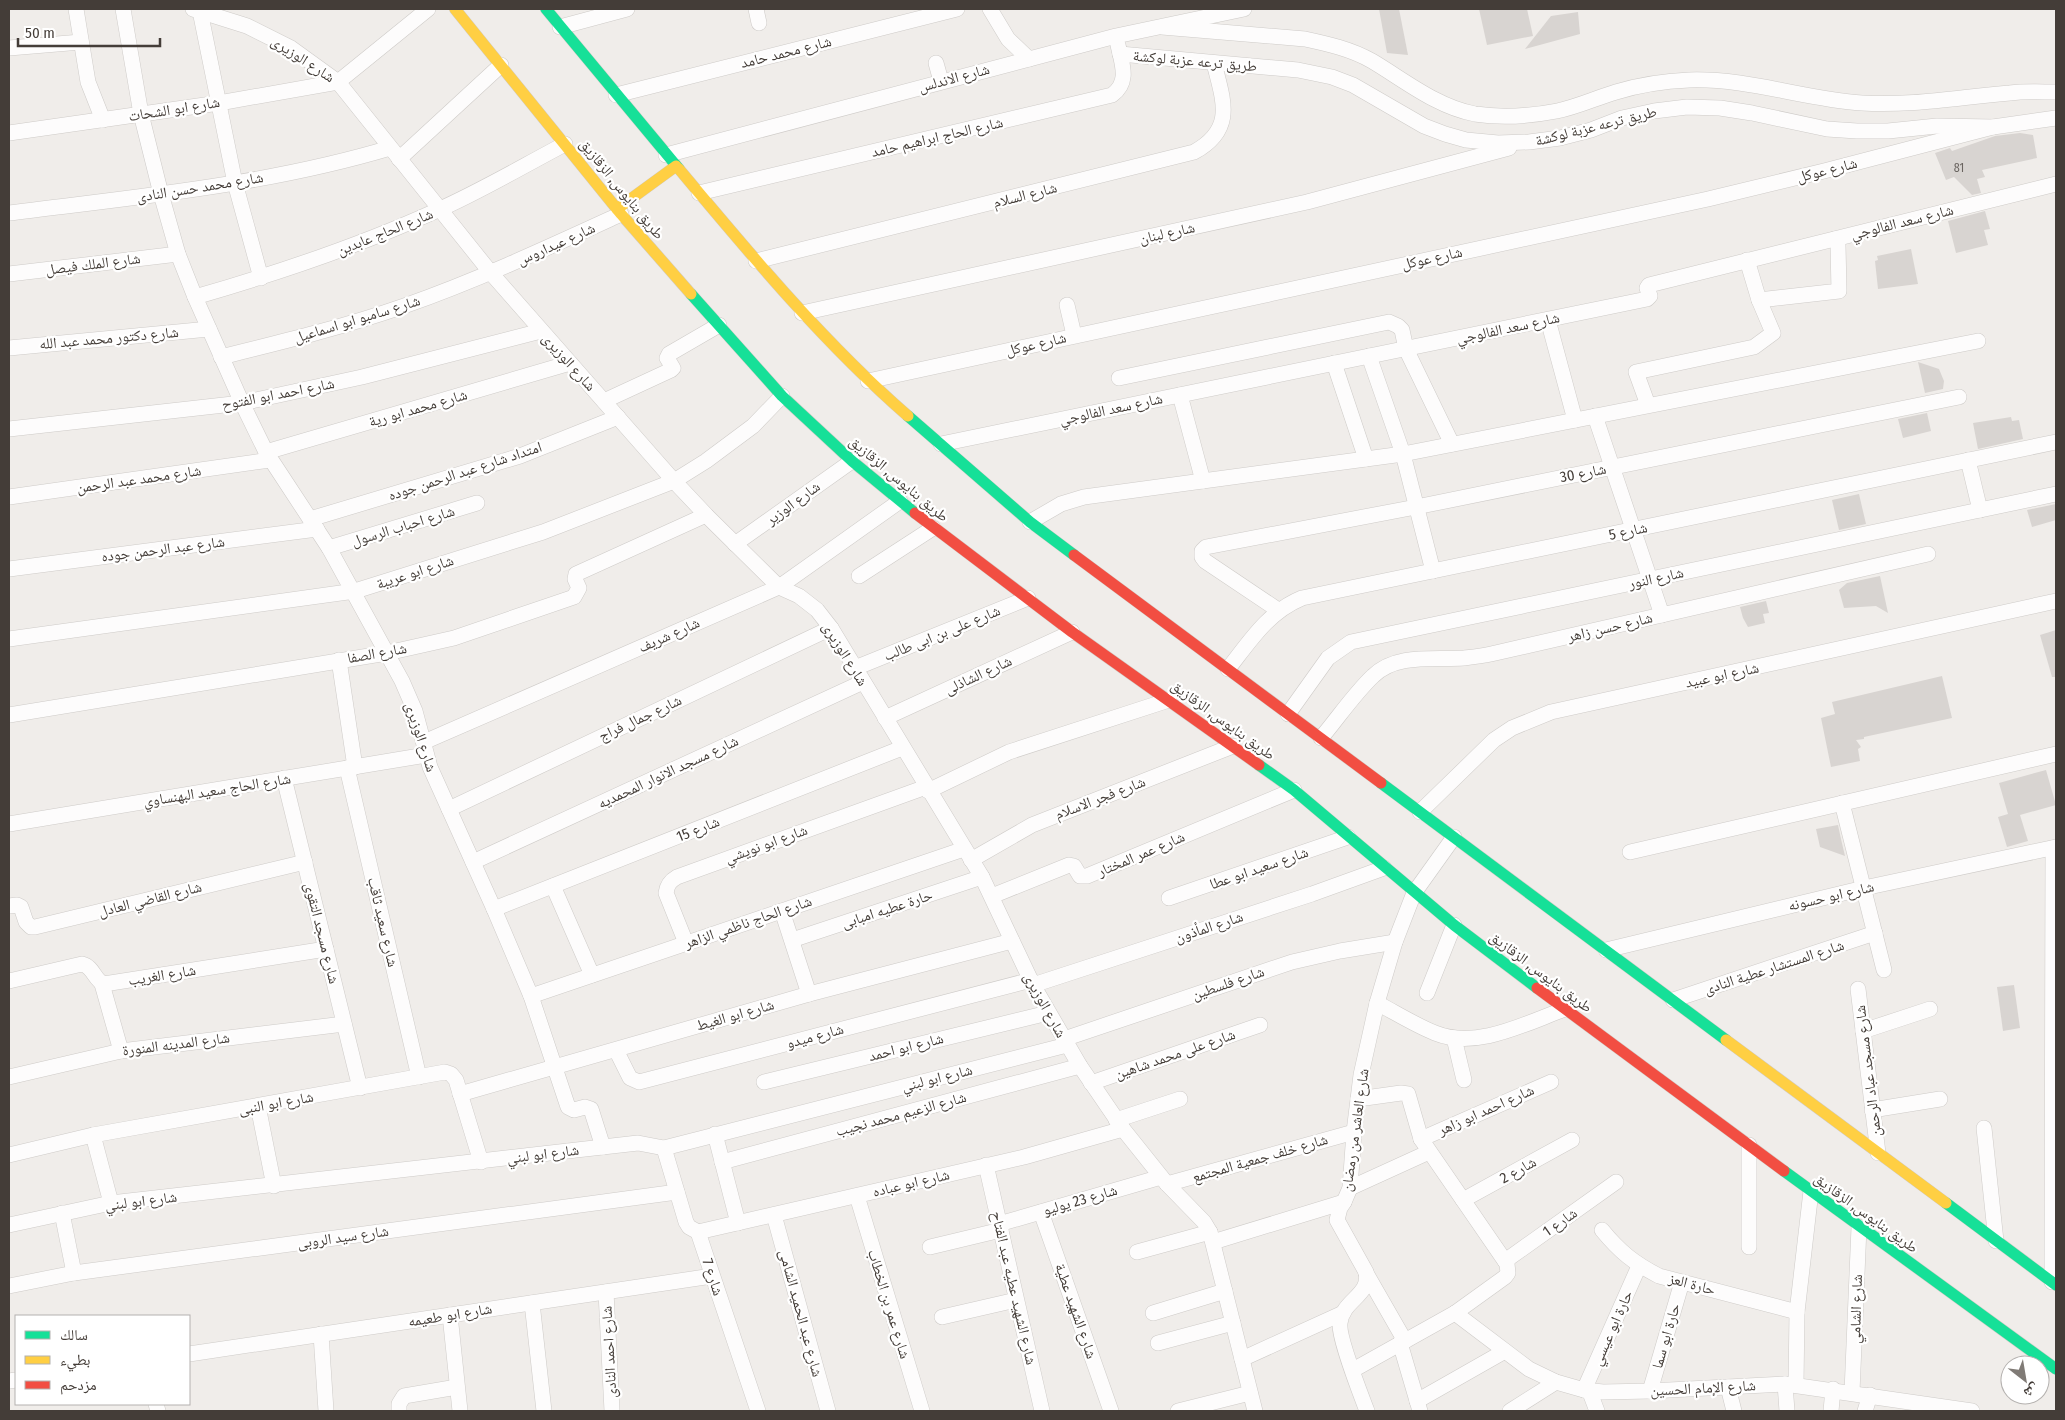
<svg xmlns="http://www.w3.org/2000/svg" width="2065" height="1420" font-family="'Fira Sans Condensed','Noto Naskh Arabic',sans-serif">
  <rect width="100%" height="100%" fill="#f0edea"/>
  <!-- building -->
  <g fill="#d8d4d1">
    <polygon points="1379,9 1399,9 1408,55 1387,53"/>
    <polygon points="1479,9 1527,9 1533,36 1487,45"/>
    <polygon points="1578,12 1580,34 1525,49 1551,16"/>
    <polygon points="2020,133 2033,135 2037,158 1982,170 1985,177 1977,179 1981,193 1972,195 1954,177 1946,180 1935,153 1950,148 1952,151 1995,136"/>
    <polygon points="1985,211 1990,229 1984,230 1988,245 1956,253 1948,221"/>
    <polygon points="1911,249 1918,284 1878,289 1875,261 1878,260 1877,256"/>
    <polygon points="1918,362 1939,369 1944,381 1943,389 1925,393"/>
    <polygon points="1927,413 1931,431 1903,438 1898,419"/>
    <polygon points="2011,417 2012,421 2019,420 2023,439 1978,449 1973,423"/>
    <polygon points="1859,494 1866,524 1839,530 1832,500"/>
    <polygon points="2056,504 2056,520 2032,527 2027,510"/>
    <polygon points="1880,576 1888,613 1876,606 1844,608 1839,590 1847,583"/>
    <polygon points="1766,601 1769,613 1763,614 1765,623 1748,627 1743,618 1740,607"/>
    <polygon points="2056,630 2056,677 2052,677 2040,635"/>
    <polygon points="1942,676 1952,718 1864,737 1864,739 1856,740 1861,747 1858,749 1860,761 1831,767 1821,718 1835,714 1832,702"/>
    <polygon points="2046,770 2056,805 2020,815 2028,841 2007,847 1998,817 2008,814 1999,783"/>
    <polygon points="1838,825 1841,839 1845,856 1820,847 1816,829"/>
    <polygon points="2014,985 2020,1028 2003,1031 1997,987"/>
  </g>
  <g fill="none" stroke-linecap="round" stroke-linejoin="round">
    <defs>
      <g id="street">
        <polyline points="76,9 88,82 103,120"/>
        <polyline points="123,9 141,114 161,194 178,254 195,297 242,403 266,452 329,548 402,681 415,711 430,767 494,909 531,996 568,1107 574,1110 585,1107 591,1109 603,1147"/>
        <polyline points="193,9 247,26 291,48 338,82 491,273 674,481 706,515 779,587 799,596 817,610 831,628 982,877 1033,985 1080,1066 1123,1129 1167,1184 1204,1222 1210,1232 1255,1411"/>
        <polyline points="756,9 759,23"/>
        <polyline points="990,9 1008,39 1029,59"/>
        <polyline points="200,11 235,183 261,278"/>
        <polyline points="560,27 627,9"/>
        <path d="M1162 27 1305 39C1328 44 1351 49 1372 61 1404 80 1437 107 1475 114 1501 118 1531 116 1557 111 1577 107 1596 98 1616 92 1639 85 1665 81 1689 80 1748 78 1804 99 1862 103 1912 106 1960 97 2010 93 2025 91 2041 92 2056 92"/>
        <polyline points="9,48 81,42"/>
        <polyline points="1120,54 1298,70 1332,77 1353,85 1424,126 1445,134 1466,140 1498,143 1529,142 1560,138 1591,130 1622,118 1654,111 1687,107 1720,108 1752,113 1827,129 1857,131 1888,131 1937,126 1993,127 2056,118"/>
        <polyline points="936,63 941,81"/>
        <polyline points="616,95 957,9"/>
        <polyline points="9,133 219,103 338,82 428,9"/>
        <polyline points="666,155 1116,36 1244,9"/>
        <polyline points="399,159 501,65"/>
        <path d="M699 193 1112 95C1130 82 1122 64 1118 45"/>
        <path d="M9 213C136 197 266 185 390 148"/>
        <path d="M756 261 1194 152C1236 129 1223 100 1214 63"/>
        <polyline points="9,274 178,254"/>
        <path d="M195 297C278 273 359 246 438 210 481 191 523 166 565 144"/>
        <polyline points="1759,300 1839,291 1838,245 1835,239"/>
        <polyline points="1067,305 1074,335"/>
        <polyline points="802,313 1307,202 1509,148"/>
        <polyline points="1548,320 1575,420"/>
        <polyline points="9,348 209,329"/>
        <polyline points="1369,356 1403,454 1433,571"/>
        <path d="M221 357C282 342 344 327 404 306 478 280 549 247 621 214"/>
        <polyline points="1334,363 1366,459"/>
        <polyline points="1119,378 1389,322 1398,326 1402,330 1406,349 1452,444"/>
        <polyline points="868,381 1708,199 1824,171 1993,127"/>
        <polyline points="1180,395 1203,481"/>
        <polyline points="604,401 671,370 673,368 667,358 669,354 719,325"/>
        <polyline points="1648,405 1636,372 1754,347 1773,333 1759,300 1747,260"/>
        <polyline points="1595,416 1662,615"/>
        <polyline points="9,429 242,403 362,377 541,331"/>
        <polyline points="941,444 1647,299 1650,296 1647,288 1649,285 2056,184"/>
        <polyline points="266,452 570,363"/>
        <polyline points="1968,460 1980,510"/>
        <polyline points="9,497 270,460"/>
        <polyline points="310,519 520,456 618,417"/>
        <polyline points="1030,522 1061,504 1084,497 1403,454 1978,341"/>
        <polyline points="735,544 852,461"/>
        <polyline points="329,548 477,503"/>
        <polyline points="9,569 317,529"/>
        <polyline points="859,576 933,528"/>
        <polyline points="1278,610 1205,561 1202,557 1202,551 1206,547 1416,507 1959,397"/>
        <polyline points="9,639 355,591 543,532 674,481 706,461 753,426 782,396"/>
        <polyline points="339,660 355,767"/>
        <polyline points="855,668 1028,598"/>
        <path d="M1228 669C1250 641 1268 612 1302 598L2056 442"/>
        <polyline points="1288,714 1328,658 1351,642 2056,494"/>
        <polyline points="9,715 387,653 454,638 574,597 579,588 575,579 576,574 706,515"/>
        <polyline points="885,718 1072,632"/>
        <path d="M1321 738C1338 718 1354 694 1373 676 1396 653 1434 660 1464 658 1473 657 1482 656 1491 654L1928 554"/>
        <polyline points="424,742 779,587 900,501"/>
        <polyline points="347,768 419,1077"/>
        <polyline points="284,778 360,1088"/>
        <polyline points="928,791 1009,752 1169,700"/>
        <polyline points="1842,803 1884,970"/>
        <polyline points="449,809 831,628"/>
        <polyline points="1420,812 1494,740 1512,728 1551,712 2056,601"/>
        <polyline points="9,824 426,755"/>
        <polyline points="1630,852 2056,754"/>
        <polyline points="971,860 1032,825 1233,746"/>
        <polyline points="473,862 863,682"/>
        <polyline points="553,886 592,975"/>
        <polyline points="992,896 1069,865 1074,866 1080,876 1087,876 1294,790"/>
        <polyline points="1169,898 1348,837"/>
        <polyline points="9,906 17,905 21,907 26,922 31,927 35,927 305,862"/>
        <polyline points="494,909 902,748"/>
        <polyline points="782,911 809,994"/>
        <polyline points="792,940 982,877"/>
        <path d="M686 943 666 893C667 885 670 881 677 877L926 787"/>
        <polyline points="1606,950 1864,888 2056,847"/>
        <path d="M9 981 82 964C94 967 94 980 104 984L326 949"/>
        <polyline points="102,984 121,1051"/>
        <polyline points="1033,985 1312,894 1384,868"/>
        <polyline points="1858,989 1878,1153"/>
        <polyline points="1427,993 1454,925"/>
        <polyline points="531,996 964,849"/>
        <polyline points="1673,1000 1875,933"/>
        <path d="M1377 1003C1396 1013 1415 1025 1435 1033 1477 1050 1526 1023 1565 1009"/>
        <polyline points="1863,1031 1930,1009"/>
        <polyline points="1454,1038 1464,1080"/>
        <polyline points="1064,1039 1292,962 1340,951 1395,942"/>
        <polyline points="616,1050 630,1078 639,1082 1031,980"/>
        <polyline points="9,1077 121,1051 344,1024"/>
        <polyline points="764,1082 1048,1013"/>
        <polyline points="1091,1083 1260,1025"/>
        <polyline points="460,1094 809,994 1012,941"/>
        <polyline points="258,1106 274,1186"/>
        <polyline points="1872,1110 1940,1099"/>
        <polyline points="1116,1120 1180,1099"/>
        <polyline points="1984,1128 1996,1241"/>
        <polyline points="715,1134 738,1223"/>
        <polyline points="93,1135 111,1203"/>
        <polyline points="1421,1139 1551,1082"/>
        <polyline points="664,1148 686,1222 689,1227 698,1232 758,1411"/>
        <polyline points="9,1155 93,1135 445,1072 451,1074 456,1080 481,1162"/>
        <polyline points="722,1162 1080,1066"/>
        <polyline points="986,1165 1042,1411"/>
        <polyline points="1167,1184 1354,1132"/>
        <polyline points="1350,1188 1429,1152"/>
        <polyline points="857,1196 922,1411"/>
        <polyline points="1463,1200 1572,1140"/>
        <polyline points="1041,1212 1111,1411"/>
        <polyline points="62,1213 74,1273"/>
        <polyline points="774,1215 828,1411"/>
        <polyline points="999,1224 1161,1177"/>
        <polyline points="9,1225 111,1203 638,1143 664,1148 1067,1045"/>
        <path d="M1602 1230C1620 1252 1634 1263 1659 1276L1797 1312"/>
        <polyline points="698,1232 1024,1157 1123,1129"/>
        <polyline points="1213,1242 1344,1202"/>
        <polyline points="930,1247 1001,1230"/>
        <polyline points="1749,1247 1749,1145"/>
        <polyline points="1137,1252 1210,1232"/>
        <polyline points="1505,1261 1616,1182"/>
        <polyline points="1366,1273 1405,1341"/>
        <polyline points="2052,1282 2053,848"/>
        <polyline points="9,1286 74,1273 677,1192"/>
        <polyline points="606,1292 612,1411"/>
        <polyline points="532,1303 544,1411"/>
        <polyline points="1153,1313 1225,1291"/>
        <polyline points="1455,1313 1529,1369 1556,1382 1584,1390 1603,1392 1650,1391 1785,1384 1972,1411"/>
        <polyline points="450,1315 460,1411"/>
        <polyline points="942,1317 1016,1300"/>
        <polyline points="321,1334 326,1411"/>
        <polyline points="1158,1343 1233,1323"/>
        <polyline points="1400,1343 1420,1411"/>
        <polyline points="189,1354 712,1276"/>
        <polyline points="1242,1359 1343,1313"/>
        <polyline points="1353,1370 1455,1313 1505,1277 1508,1273 1507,1264 1421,1139 1408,1094 1401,1093 1358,1099"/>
        <polyline points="9,1381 16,1380"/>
        <polyline points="1785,1384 1787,1411"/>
        <polyline points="1796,1384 1797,1312 1811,1191"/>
        <polyline points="1728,1387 1734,1411"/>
        <polyline points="1584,1390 1639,1266"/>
        <polyline points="1589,1390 1597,1411"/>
        <polyline points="1650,1391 1682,1282"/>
        <polyline points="1852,1392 1859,1227"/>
        <polyline points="1417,1401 1505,1351"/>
        <polyline points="156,1404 158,1411"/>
        <polyline points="399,1411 399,1404 404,1396 457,1387"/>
        <polyline points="1178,1411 1250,1393"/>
        <path d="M1367 1411C1361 1395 1338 1337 1340 1323 1343 1299 1371 1296 1366 1272L1337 1220 1340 1208 1344 1202 1350 1188 1354 1132 1361 1075 1377 1003 1395 942 1414 893 1454 837"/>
        <polyline points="1510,1411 1556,1382"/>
        <polyline points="1831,1411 1833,1389"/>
        <polyline points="1865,1411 1870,1395"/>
      </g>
      <g id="fast">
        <polyline points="546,9 679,169"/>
        <polyline points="691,294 782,396 852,461 915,513"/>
        <polyline points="908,416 1030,522 1074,555"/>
        <polyline points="1259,765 1294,790 1454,925 1537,988"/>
        <polyline points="1381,783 1726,1040"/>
        <polyline points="1784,1171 2056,1369"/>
        <polyline points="1946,1203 2056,1285"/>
      </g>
      <g id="slow">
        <polyline points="455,9 621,214 691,294"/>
        <path d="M679 169C751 255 823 342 908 416"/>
        <polyline points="617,209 676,166"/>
        <polyline points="1726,1040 1946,1203"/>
      </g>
      <g id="jam">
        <polyline points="915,513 1072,632 1259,765"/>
        <polyline points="1074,555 1381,783"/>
        <polyline points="1537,988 1784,1171"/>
      </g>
    </defs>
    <!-- street casing -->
    <use href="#street" stroke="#cecbc8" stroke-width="16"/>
    <!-- fast casing -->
    <use href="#fast" stroke="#d1cbc5" stroke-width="12"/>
    <!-- slow casing -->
    <use href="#slow" stroke="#d1cbc5" stroke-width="12"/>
    <!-- jam casing -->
    <use href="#jam" stroke="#d1cbc5" stroke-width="12"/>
    <!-- street -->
    <use href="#street" stroke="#fdfcfc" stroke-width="15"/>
    <!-- fast -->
    <use href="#fast" stroke="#16e098" stroke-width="11"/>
    <!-- slow -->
    <use href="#slow" stroke="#ffcf43" stroke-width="11"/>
    <!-- jam -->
    <use href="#jam" stroke="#f24e42" stroke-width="11"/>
  </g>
  <g text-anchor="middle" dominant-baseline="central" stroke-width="4.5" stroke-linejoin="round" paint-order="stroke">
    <!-- number labels -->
    <g font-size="12" fill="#6a6460">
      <text x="1959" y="168">81</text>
    </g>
    <!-- street labels -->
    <g font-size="15" fill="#443d38" stroke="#fff">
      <text transform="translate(786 52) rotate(-14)">شارع محمد حامد</text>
      <text transform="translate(303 59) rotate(33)">شارع الوزيرى</text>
      <text transform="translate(1195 61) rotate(5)">طريق ترعه عزبة لوكشة</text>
      <text transform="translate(954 78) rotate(-15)">شارع الاندلس</text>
      <text transform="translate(174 109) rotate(-9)">شارع ابو الشحات</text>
      <text transform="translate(1596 126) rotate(-14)">طريق ترعه عزبة لوكشة</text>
      <text transform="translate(937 137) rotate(-13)">شارع الحاج ابراهيم حامد</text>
      <text transform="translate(1827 170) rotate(-14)">شارع عوكل</text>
      <text transform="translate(200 187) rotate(-9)">شارع محمد حسن النادى</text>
      <text transform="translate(622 189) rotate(51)">طريق بنايوس, الزقازيق</text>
      <text transform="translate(1025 195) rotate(-14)">شارع السلام</text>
      <text transform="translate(1902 222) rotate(-14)">شارع سعد الفالوجي</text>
      <text transform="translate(385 232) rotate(-22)">شارع الحاج عابدين</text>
      <text transform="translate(1167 233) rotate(-12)">شارع لبنان</text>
      <text transform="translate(556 244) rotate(-24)">شارع عيداروس</text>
      <text transform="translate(1432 258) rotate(-12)">شارع عوكل</text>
      <text transform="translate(93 264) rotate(-7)">شارع الملك فيصل</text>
      <text transform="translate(357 319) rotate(-17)">شارع سامبو ابو اسماعيل</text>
      <text transform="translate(1508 328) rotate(-12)">شارع سعد الفالوجي</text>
      <text transform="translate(109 338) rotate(-5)">شارع دكتور محمد عبد الله</text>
      <text transform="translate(1036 344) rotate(-13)">شارع عوكل</text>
      <text transform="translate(569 362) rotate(48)">شارع الوزيرى</text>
      <text transform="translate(278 394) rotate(-11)">شارع احمد ابو الفتوح</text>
      <text transform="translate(418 408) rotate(-16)">شارع محمد ابو رية</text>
      <text transform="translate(1111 409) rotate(-12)">شارع سعد الفالوجي</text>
      <text transform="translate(465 471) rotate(-18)">امتداد شارع عبد الرحمن جوده</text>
      <text transform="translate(1583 473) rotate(-11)">شارع 30</text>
      <text transform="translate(139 479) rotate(-8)">شارع محمد عبد الرحمن</text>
      <text transform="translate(899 479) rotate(40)">طريق بنايوس, الزقازيق</text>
      <text transform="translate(793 503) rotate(-36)">شارع الوزير</text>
      <text transform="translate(403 526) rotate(-17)">شارع احباب الرسول</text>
      <text transform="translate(1628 531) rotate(-12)">شارع 5</text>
      <text transform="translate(163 549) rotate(-7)">شارع عبد الرحمن جوده</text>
      <text transform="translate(415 572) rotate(-18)">شارع ابو عريبة</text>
      <text transform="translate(1656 578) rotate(-12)">شارع النور</text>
      <text transform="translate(1610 627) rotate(-13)">شارع حسن زاهر</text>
      <text transform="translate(942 633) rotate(-22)">شارع على بن ابى طالب</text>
      <text transform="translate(669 635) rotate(-24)">شارع شريف</text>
      <text transform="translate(377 653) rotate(-10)">شارع الصفا</text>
      <text transform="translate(845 654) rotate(58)">شارع الوزيرى</text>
      <text transform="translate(978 675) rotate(-25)">شارع الشاذلى</text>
      <text transform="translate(1722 675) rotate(-12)">شارع ابو عبيد</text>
      <text transform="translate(640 718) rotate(-25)">شارع جمال فراج</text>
      <text transform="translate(1223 720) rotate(36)">طريق بنايوس, الزقازيق</text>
      <text transform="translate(421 737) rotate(72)">شارع الوزيرى</text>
      <text transform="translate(668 772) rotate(-25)">شارع مسجد الانوار المحمديه</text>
      <text transform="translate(217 790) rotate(-9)">شارع الحاج سعيد البهنساوي</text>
      <text transform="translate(1100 798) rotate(-21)">شارع فجر الاسلام</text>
      <text transform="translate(698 829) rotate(-22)">شارع 15</text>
      <text transform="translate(766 844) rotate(-20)">شارع ابو نويشي</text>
      <text transform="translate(1141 854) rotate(-23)">شارع عمر المختار</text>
      <text transform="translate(1259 868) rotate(-19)">شارع سعيد ابو عطا</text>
      <text transform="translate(1831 896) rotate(-13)">شارع ابو حسونه</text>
      <text transform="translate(150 899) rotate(-14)">شارع القاضي العادل</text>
      <text transform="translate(887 909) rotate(-18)">حارة عطيه امبابى</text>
      <text transform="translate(383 922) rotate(77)">شارع سعيد ثاقب</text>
      <text transform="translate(748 922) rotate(-19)">شارع الحاج ناظمي الزاهر</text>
      <text transform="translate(1209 927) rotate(-18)">شارع المأذون</text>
      <text transform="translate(322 933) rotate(76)">شارع مسجد التقوى</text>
      <text transform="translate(1774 967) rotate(-18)">شارع المستشار عطية النادى</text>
      <text transform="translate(1541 972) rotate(37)">طريق بنايوس, الزقازيق</text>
      <text transform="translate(162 975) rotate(-9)">شارع الغريب</text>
      <text transform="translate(1228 983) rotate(-19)">شارع فلسطين</text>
      <text transform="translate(1045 1005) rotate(61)">شارع الوزيرى</text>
      <text transform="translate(735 1015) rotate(-16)">شارع ابو الغيط</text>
      <text transform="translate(815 1036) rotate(-15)">شارع ميدو</text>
      <text transform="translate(176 1044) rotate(-7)">شارع المدينه المنورة</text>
      <text transform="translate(906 1047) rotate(-14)">شارع ابو احمد</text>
      <text transform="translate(1175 1054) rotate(-19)">شارع على محمد شاهين</text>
      <text transform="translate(1868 1071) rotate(-97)">شارع مسجد عباد الرحمن</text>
      <text transform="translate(937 1078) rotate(-14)">شارع ابو لبني</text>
      <text transform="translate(276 1103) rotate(-10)">شارع ابو النبى</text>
      <text transform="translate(1486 1110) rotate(-24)">شارع احمد ابو زاهر</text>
      <text transform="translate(901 1114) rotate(-15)">شارع الزعيم محمد نجيب</text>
      <text transform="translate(1355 1130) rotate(-82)">شارع العاشر من رمضان</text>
      <text transform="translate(543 1154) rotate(-7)">شارع ابو لبني</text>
      <text transform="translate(1260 1158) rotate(-16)">شارع خلف جمعية المجتمع</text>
      <text transform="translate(1518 1170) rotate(-29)">شارع 2</text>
      <text transform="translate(911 1183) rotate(-13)">شارع ابو عباده</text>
      <text transform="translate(1080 1200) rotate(-16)">شارع 23 يوليو</text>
      <text transform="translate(141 1201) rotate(-7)">شارع ابو لبني</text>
      <text transform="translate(1866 1213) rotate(36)">طريق بنايوس, الزقازيق</text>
      <text transform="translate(1560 1222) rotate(-35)">شارع 1</text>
      <text transform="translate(343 1237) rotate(-8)">شارع سيد الروبى</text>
      <text transform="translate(713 1277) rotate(72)">شارع 7</text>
      <text transform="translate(1692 1284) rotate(15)">حارة العز</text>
      <text transform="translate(1014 1288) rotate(77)">شارع الشهيد عطيه عبد الفتاح</text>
      <text transform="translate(889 1304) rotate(73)">شارع عمر بن الخطاب</text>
      <text transform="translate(1856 1309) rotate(-88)">شارع الشامي</text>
      <text transform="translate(1076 1311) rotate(71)">شارع الشهيد عطية</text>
      <text transform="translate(801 1313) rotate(75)">شارع عبد الحميد الشامى</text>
      <text transform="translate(450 1315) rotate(-9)">شارع ابو طعيمه</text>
      <text transform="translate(1612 1328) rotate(-66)">حارة ابو عيسي</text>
      <text transform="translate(1666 1336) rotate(-74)">حارة ابو سما</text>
      <text transform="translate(609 1352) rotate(-93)">شارع احمد النادى</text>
      <text transform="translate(1703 1388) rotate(-3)">شارع الإمام الحسين</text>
    </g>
  </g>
  <!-- border -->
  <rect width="2065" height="1420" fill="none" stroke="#443d38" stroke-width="20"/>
  <!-- legend -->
  <rect x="15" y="1315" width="175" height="90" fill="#ffffff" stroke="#b4b1af"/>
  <rect x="25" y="1331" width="25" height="8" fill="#16e098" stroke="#b4b1af"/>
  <text x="60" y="1340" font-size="15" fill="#443d38">سالك</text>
  <rect x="25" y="1356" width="25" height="8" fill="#ffcf43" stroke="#b4b1af"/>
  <text x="60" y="1365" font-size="15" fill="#443d38">بطيء</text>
  <rect x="25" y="1381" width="25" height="8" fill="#f24e42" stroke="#b4b1af"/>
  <text x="60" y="1390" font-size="15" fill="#443d38">مزدحم</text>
  <!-- north arrow -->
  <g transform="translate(2025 1380) rotate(149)"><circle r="24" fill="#ffffff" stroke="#b4b1af"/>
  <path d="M0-4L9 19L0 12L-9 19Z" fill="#807b76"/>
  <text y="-8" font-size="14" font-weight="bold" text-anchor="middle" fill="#443d38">ش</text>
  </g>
  <!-- scale -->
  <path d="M18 38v8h142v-8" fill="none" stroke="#443d38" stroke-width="2.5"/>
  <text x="25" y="38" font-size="15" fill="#443d38" stroke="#ffffff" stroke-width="4" paint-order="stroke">50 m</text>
</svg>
